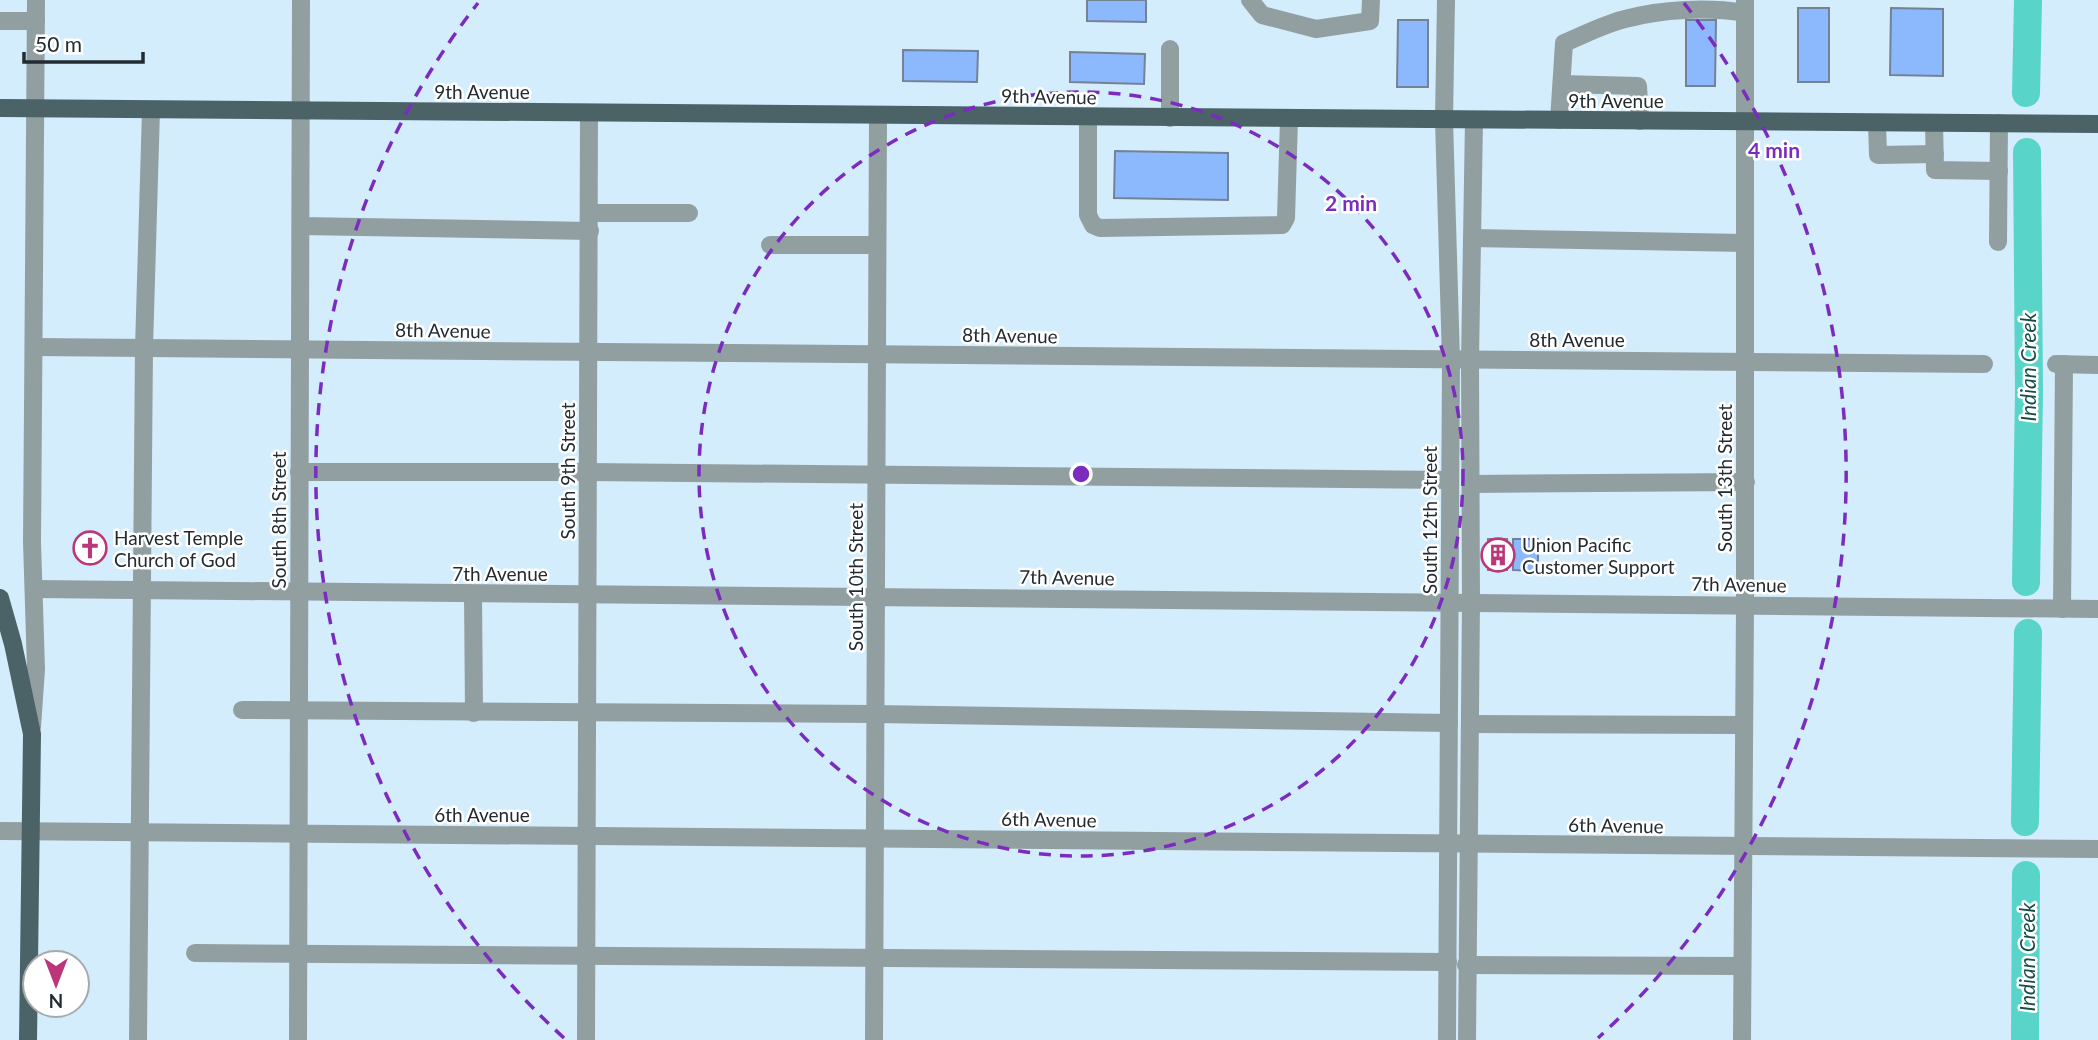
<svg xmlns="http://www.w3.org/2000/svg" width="2098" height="1040" font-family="Lato,sans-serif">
  <rect width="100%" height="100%" fill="#d3edfc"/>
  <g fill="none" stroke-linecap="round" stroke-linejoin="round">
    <!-- river -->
    <g stroke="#58d4c9" stroke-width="28">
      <polyline points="2026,93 2028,0"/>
      <polyline points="2026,582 2029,392 2027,152"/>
      <polyline points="2025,822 2028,633"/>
      <polyline points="2025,1040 2026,875"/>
    </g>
  </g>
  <!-- building -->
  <g fill="#8cb9fe" stroke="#758296" stroke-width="2">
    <polygon points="1087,0 1146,0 1146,22 1087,21"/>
    <rect x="1798" y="8" width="31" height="74"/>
    <polygon points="1891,8 1943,9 1943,76 1890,75"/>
    <polygon points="1398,20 1428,20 1428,87 1397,87"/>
    <polygon points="1686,20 1716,20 1715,86 1686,86"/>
    <polygon points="903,50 978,51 977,82 903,81"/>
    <polygon points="1070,52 1145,54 1144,84 1070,82"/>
    <polygon points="1115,151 1228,153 1228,200 1114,198"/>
    <rect x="1488" y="539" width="19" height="31"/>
    <polygon points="1513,539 1538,539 1538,571 1513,570"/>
  </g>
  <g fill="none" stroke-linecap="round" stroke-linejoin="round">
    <!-- minor -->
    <g stroke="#929fa1" stroke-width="18">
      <polyline points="1250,0 1262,15 1316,29 1370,21 1371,0"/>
      <polyline points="1446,0 1444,120 1451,360 1447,1040"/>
      <polyline points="0,21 36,21"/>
      <polyline points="1562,84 1638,86 1640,121"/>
      <polyline points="1088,117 1088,215 1093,225 1100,228 1282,225 1286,218 1289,119"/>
      <polyline points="1170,118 1170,49"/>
      <path d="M1559 120 1564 43C1584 35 1604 24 1625 19 1663 9 1707 7 1745 13"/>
      <polyline points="1877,123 1878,155 1935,154"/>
      <polyline points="1934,123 1935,170 1999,171"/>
      <polyline points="590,213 689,213"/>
      <polyline points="301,226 590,231"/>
      <polyline points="1472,238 1745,243"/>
      <polyline points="1998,242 1999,123"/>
      <polyline points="770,245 877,245"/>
      <polyline points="35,347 1984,364"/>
      <polyline points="2056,364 2098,365"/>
      <polyline points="299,472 588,472 1450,480"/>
      <polyline points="1471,484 1746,482"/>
      <polyline points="35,589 2098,609"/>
      <polyline points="473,594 474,713"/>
      <polyline points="2062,609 2064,364"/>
      <polyline points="242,710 875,714 1449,723"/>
      <polyline points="1470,724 1744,725"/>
      <polyline points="32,727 36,669 32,542 36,0"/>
      <polyline points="0,831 2098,849"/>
      <polyline points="195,953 1448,962"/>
      <polyline points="1466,965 1742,966"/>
      <polyline points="138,1040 144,348 151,110"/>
      <polyline points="298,1040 301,0"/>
      <polyline points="586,1040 589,113"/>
      <polyline points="874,1040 878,115"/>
      <polyline points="1467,1040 1471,602 1470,360 1474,120"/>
      <polyline points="1742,1040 1745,606 1745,0"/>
    </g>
    <!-- major -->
    <g stroke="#4b6267" stroke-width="18">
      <polyline points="0,108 2098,124"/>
      <polyline points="0,598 13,644 32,734 28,1040"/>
    </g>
  </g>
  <!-- distance rings -->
  <g fill="none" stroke="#7b2cbf" stroke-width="3.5" stroke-dasharray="12 9">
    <circle cx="1081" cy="474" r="382"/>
    <path d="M564 1038A765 765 0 0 1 478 3M1684 3A765 765 0 0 1 1598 1038"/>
  </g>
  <!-- icons -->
  <defs>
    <symbol id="church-ring" viewBox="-11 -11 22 22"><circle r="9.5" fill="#fff" stroke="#bc3779" stroke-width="1.5"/><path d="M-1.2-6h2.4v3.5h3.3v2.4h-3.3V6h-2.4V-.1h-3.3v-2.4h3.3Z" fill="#bc3779"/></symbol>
    <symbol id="building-ring" viewBox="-11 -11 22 22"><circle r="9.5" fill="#fff" stroke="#bc3779" stroke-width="1.5"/><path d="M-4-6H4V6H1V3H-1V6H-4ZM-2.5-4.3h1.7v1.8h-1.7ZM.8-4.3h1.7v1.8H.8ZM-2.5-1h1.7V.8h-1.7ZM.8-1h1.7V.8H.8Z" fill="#bc3779"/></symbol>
  </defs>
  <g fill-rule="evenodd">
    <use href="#church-ring" x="71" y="529" width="38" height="38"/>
    <use href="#building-ring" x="1479" y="536" width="38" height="38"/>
  </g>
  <g text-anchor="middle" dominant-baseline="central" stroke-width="5" stroke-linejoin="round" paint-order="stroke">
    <!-- street labels -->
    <g font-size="19" fill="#222b31" stroke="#fff">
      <text x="482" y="91">9th Avenue</text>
      <text transform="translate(1049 96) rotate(1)">9th Avenue</text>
      <text x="1616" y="100">9th Avenue</text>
      <text transform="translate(443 330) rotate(1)">8th Avenue</text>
      <text transform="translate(1010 335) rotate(1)">8th Avenue</text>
      <text x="1577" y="339">8th Avenue</text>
      <text transform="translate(567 471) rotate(-90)">South 9th Street</text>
      <text transform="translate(1724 478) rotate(-90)">South 13th Street</text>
      <text transform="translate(278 520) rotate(-90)">South 8th Street</text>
      <text transform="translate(1429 520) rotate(-90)">South 12th Street</text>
      <text x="500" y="573">7th Avenue</text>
      <text transform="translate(855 577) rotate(-90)">South 10th Street</text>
      <text transform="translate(1067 577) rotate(1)">7th Avenue</text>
      <text transform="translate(1739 584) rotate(1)">7th Avenue</text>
      <text x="482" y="814">6th Avenue</text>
      <text transform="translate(1049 819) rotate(1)">6th Avenue</text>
      <text transform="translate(1616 825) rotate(1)">6th Avenue</text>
    </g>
    <!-- poi labels -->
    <g font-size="19" fill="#222b31" stroke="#fff" text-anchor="start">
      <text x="114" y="537">Harvest Temple<tspan x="114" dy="22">Church of God</tspan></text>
      <text x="1522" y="544">Union Pacific<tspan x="1522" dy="22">Customer Support</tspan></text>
    </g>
    <!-- water labels -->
    <g font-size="21" font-style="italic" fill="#154c47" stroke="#fff">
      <text transform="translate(2027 367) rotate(-90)">Indian Creek</text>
      <text transform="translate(2026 957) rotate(-90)">Indian Creek</text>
    </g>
  </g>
  <circle cx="1081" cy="474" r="10" fill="#7b2cbf" stroke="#fff" stroke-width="3.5"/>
  <g font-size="21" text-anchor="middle" font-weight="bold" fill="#7b2cbf" stroke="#fff" stroke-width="5" stroke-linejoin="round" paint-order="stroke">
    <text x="1774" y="158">4 min</text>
    <text x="1351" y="211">2 min</text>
  </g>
  <!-- north arrow -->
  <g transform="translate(56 984) rotate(180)"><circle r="33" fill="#ffffff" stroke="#a7aaad" stroke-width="2"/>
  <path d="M0-5L12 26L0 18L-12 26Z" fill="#bc3779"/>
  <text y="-10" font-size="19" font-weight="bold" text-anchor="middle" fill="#222b31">N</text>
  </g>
  <!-- scale -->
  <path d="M24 52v10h119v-10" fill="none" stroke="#222b31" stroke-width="3.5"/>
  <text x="35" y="52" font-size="21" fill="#222b31" stroke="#ffffff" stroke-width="5" paint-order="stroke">50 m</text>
</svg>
